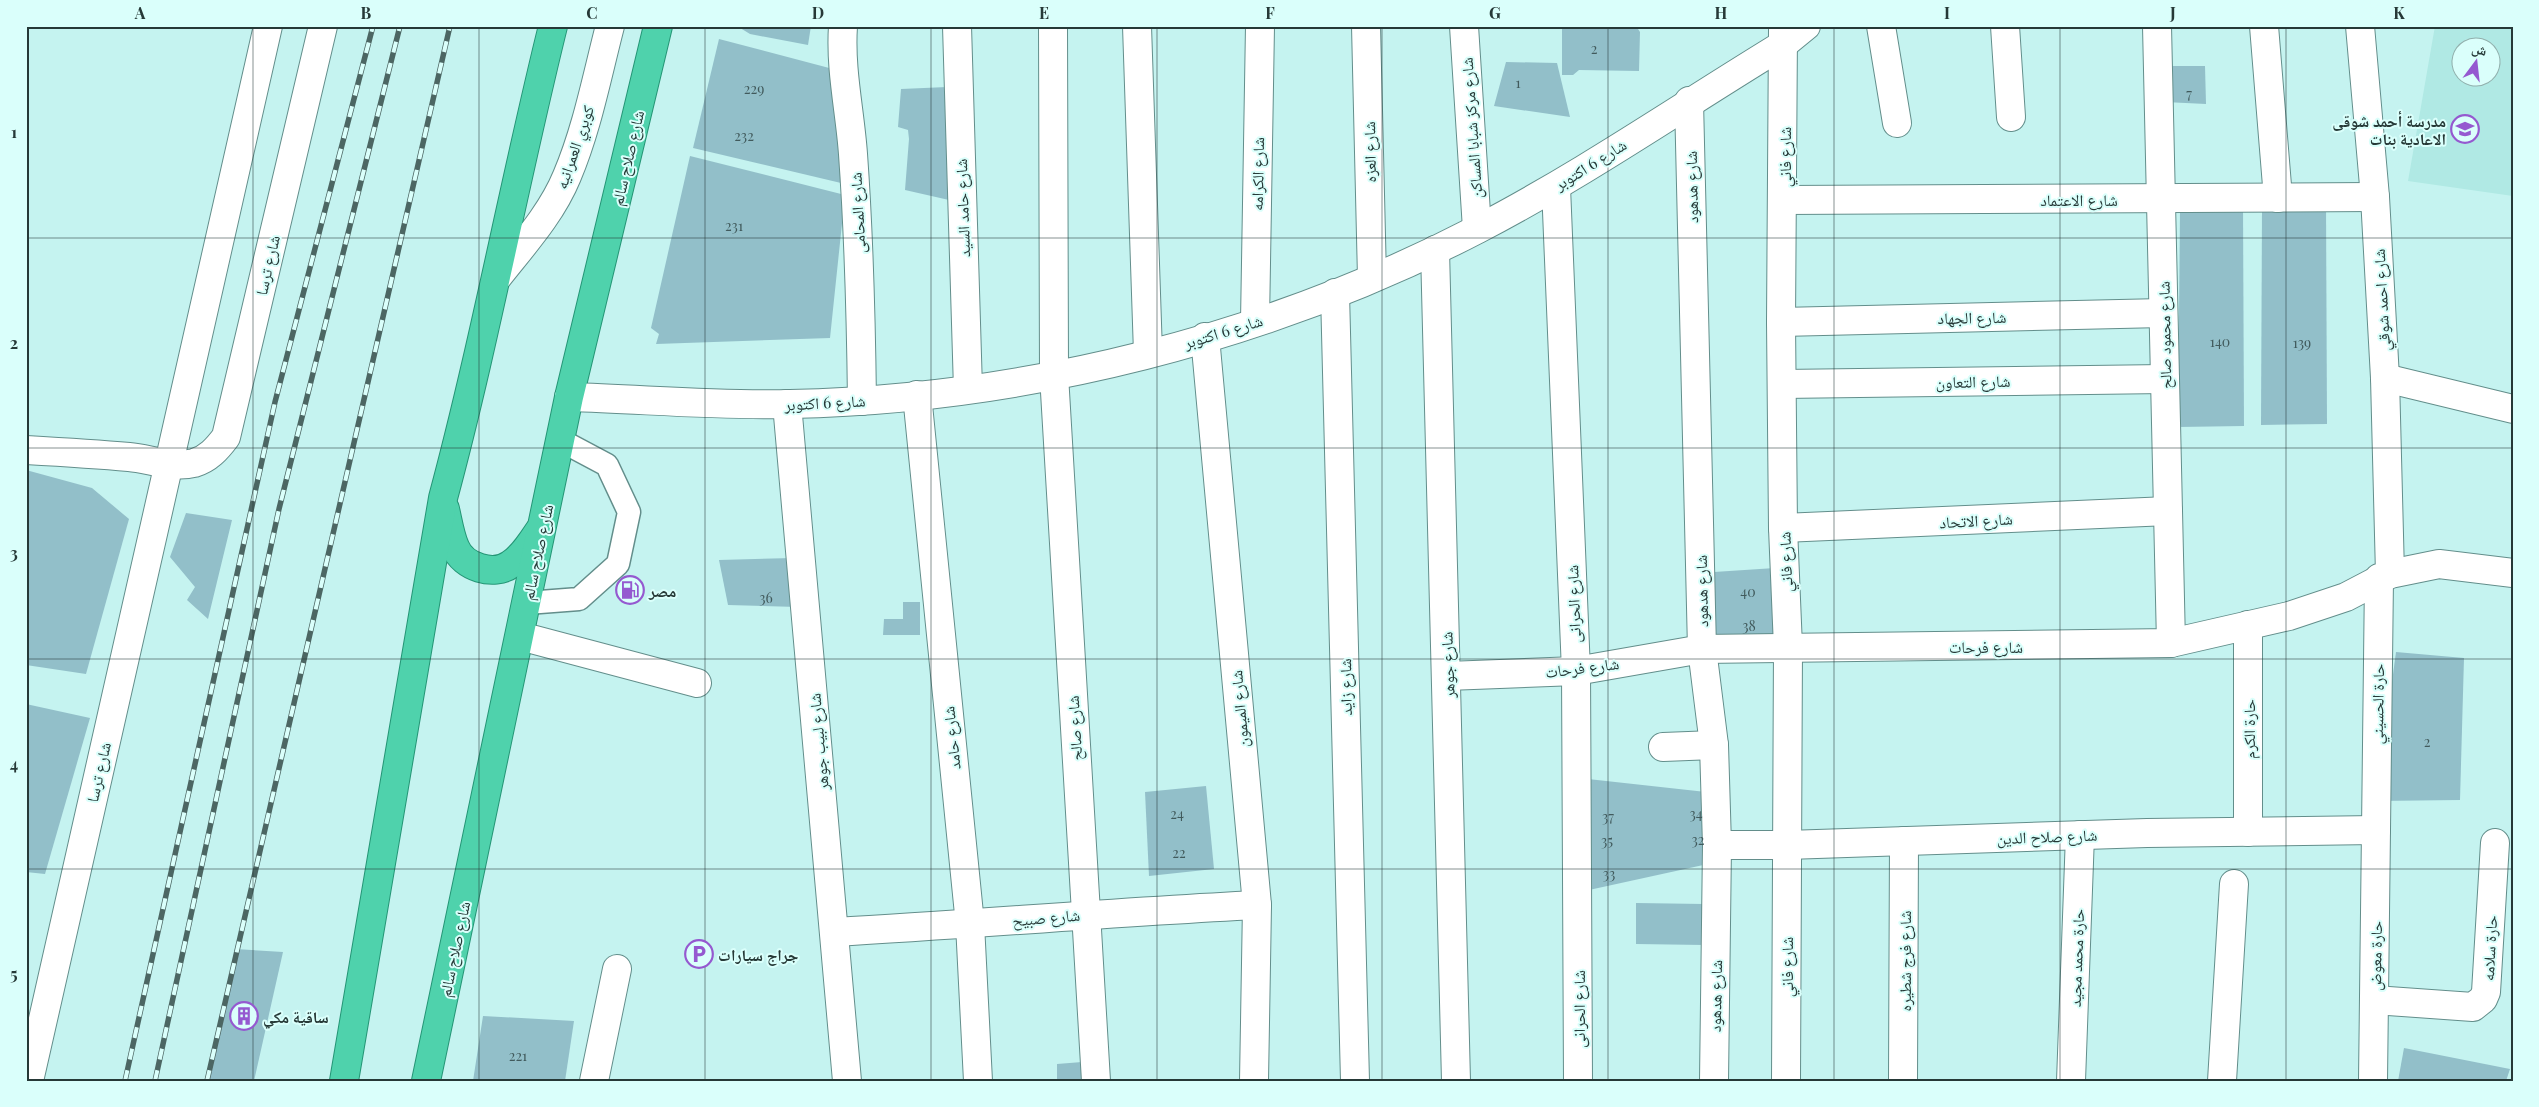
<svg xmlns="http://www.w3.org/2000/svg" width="2539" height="1107" font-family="'Playfair Display','Noto Naskh Arabic',serif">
  <rect width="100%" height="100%" fill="#c5f3f0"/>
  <!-- built -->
  <path fill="#b0e9e4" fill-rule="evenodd" d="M2435 26H2513V196L2408 181ZM2462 48H2492V78H2462Z"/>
  <!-- building -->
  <g fill="#92bfc9">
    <polygon points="737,26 811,26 808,45 750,34"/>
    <polygon points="1562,26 1636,26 1640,32 1639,71 1579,70 1573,75 1562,75"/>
    <polygon points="719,39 833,69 841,183 693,148"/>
    <polygon points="1506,62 1557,63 1570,117 1494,106"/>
    <polygon points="2165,66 2205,66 2206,104 2165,102"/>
    <polygon points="947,87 949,200 905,190 909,139 908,130 898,127 901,89"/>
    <polygon points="690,156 845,195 830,338 656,344 659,334 651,328"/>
    <polygon points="2326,204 2327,424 2261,425 2262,209"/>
    <polygon points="2243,206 2244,426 2178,427 2180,211"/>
    <polygon points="26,470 92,488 129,519 86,674 26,665"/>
    <polygon points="186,513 232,520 208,619 187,600 195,587 170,557"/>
    <polygon points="793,558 798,607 728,605 719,560"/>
    <polygon points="1775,568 1777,639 1714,638 1714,572"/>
    <polygon points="903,602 920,602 920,635 883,635 884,619 903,619"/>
    <polygon points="2396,652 2464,658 2460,800 2376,801"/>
    <polygon points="26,704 90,718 45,874 26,872"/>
    <polygon points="1588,779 1715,793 1717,862 1589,890"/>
    <polygon points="1206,786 1214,869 1149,876 1145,792"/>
    <polygon points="1636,903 1704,904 1704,945 1636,944"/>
    <polygon points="235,949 283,952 254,1081 206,1081"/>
    <polygon points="483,1016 574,1021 565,1081 473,1081"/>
    <polygon points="2404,1048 2510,1069 2506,1081 2398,1081"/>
    <polygon points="1082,1062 1082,1081 1057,1081 1057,1064"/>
  </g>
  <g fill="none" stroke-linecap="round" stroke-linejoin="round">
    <defs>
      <polyline id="service" points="527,603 579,599 618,564 629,512 607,465 560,440"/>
      <g id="minor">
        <path d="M843 26C840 70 850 111 853 154 859 237 861 318 862 401"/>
        <polyline points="957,26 968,389"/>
        <polyline points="1053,26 1054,375 1096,1081"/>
        <polyline points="1137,26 1148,353"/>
        <polyline points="1366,26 1372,278"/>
        <polyline points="1464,26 1477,229"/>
        <polyline points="1881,26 1897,123"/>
        <polyline points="2005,26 2011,117"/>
        <polyline points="2157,26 2171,643"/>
        <polyline points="2264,26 2278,198"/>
        <polyline points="2360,26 2375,197 2385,378 2390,574"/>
        <polyline points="1783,30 1781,322 1783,528 1788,647 1786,1081"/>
        <polyline points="1689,101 1702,649 1714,745 1717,845 1714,1081"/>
        <polyline points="1556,187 1576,671 1578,1081"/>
        <polyline points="1783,200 2375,197"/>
        <polyline points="1435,250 1456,1081"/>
        <polyline points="1335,293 1355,1081"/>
        <polyline points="1255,322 1260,26"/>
        <polyline points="1781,322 2163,313"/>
        <polyline points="1205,337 1257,905 1254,1081"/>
        <polyline points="2385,378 2513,409"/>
        <polyline points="1782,384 2165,379"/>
        <polyline points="917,395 970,924 978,1081"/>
        <path d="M569 397C642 399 717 406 790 404 1026 399 1268 338 1478 229 1584 174 1682 106 1784 44L1806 26"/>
        <polyline points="787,404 847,1081"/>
        <path d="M26 450C61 452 95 454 129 457 150 459 173 468 194 463 208 459 217 449 226 437L323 26"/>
        <polyline points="1783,528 2168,511"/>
        <polyline points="2248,625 2248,832"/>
        <polyline points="520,636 697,683"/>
        <polyline points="1447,676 1576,671 1702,649 2171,643 2289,616 2346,597 2390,574 2439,564 2513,573"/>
        <polyline points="1663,747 1714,745"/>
        <polyline points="1717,845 1787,845 2147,833 2376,830"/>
        <path d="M835 932C976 924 1116 912 1257 905"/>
        <polyline points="2374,1000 2473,1007 2483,999 2486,992 2495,843"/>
        <polyline points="29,1081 268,26"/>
        <polyline points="594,1081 617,969"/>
        <polyline points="1903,1081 1904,841"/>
        <polyline points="2071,1081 2080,835"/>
        <polyline points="2222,1081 2234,884"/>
        <polyline points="2373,1081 2379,578"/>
      </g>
      <path id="tertiary" d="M496 279C521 247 551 215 567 176 587 129 597 76 610 26"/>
      <g id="trunk">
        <path d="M445 509C448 522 450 536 455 547 463 567 494 577 511 564 523 556 531 543 539 531"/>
        <path d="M344 1081 443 498C485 342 514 183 553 26"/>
        <polyline points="426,1081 569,397 658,26"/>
      </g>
    </defs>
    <!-- service casing -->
    <use href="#service" stroke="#638e8b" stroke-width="25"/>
    <!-- minor casing -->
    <use href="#minor" stroke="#638e8b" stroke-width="30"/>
    <!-- tertiary casing -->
    <use href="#tertiary" stroke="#638e8b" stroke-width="30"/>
    <!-- trunk casing -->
    <use href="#trunk" stroke="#249575" stroke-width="30"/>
    <!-- service -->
    <use href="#service" stroke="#fff" stroke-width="22"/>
    <!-- minor -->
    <use href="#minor" stroke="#fff" stroke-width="28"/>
    <!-- tertiary -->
    <use href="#tertiary" stroke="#fff" stroke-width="28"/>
    <!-- trunk -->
    <use href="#trunk" stroke="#4fd2ac" stroke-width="28"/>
    <defs>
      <g id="rail">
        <polyline points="125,1081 275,402 373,26"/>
        <polyline points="155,1081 279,509 400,26"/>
        <polyline points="207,1081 450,26"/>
      </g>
    </defs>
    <!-- rail casing -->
    <use href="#rail" stroke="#4c6663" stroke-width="5.5"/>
    <!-- rail -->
    <use href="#rail" stroke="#dafffb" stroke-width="4" stroke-dasharray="11" stroke-linecap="butt"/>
  </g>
  <!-- grid -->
  <path fill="none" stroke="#263937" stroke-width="1" stroke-opacity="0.55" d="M253 26V1081M479 26V1081M705 26V1081M931 26V1081M1157 26V1081M1382 26V1081M1608 26V1081M1834 26V1081M2060 26V1081M2286 26V1081M26 238H2513M26 448H2513M26 659H2513M26 869H2513"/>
  <!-- icons -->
  <defs>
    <symbol id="school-ring" viewBox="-11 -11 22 22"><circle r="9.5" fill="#dafffb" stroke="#9559d0" stroke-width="1.5"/><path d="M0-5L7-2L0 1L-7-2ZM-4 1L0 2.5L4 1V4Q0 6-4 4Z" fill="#9559d0"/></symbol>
    <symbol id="fuel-ring" viewBox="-11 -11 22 22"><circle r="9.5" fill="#dafffb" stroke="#9559d0" stroke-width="1.5"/><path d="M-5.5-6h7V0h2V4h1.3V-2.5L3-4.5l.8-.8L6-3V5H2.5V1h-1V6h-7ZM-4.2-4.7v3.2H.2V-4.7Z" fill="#9559d0"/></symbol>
    <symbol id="parking-ring" viewBox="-11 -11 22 22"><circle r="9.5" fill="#dafffb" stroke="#9559d0" stroke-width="1.5"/><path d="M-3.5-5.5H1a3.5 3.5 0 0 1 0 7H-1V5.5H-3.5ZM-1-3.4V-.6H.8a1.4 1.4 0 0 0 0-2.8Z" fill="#9559d0"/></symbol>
    <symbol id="building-ring" viewBox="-11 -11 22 22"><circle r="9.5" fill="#dafffb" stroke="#9559d0" stroke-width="1.5"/><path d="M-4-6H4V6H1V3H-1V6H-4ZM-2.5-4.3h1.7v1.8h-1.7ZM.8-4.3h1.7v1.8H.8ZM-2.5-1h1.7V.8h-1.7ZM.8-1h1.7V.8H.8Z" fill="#9559d0"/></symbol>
  </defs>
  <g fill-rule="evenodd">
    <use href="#school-ring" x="2449" y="113" width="32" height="32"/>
    <use href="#fuel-ring" x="614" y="574" width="32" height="32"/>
    <use href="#parking-ring" x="683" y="938" width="32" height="32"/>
    <use href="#building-ring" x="228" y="1000" width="32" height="32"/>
  </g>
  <g text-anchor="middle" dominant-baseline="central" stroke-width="4" stroke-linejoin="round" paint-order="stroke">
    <!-- number labels -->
    <g font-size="14" fill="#415a5c">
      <text x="1594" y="48">2</text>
      <text x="1518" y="82">1</text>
      <text x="754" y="88">229</text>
      <text x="2189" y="93">7</text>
      <text x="744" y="135">232</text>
      <text x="734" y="225">231</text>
      <text x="2220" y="341">140</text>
      <text x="2302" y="342">139</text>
      <text x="1748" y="591">40</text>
      <text x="766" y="597">36</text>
      <text x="1749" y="625">38</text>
      <text x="2427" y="741">2</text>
      <text x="1177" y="813">24</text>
      <text x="1696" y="813">34</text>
      <text x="1608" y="816">37</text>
      <text x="1698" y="839">32</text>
      <text x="1607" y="840">35</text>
      <text x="1179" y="852">22</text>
      <text x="1609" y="873">33</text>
      <text x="518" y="1055">221</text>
    </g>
    <!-- poi labels -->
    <g font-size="16" font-weight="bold" fill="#263937" stroke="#dafffb" text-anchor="start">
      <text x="2446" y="120" text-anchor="end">مدرسة أحمد شوقى<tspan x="2446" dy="18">الاعادية بنات</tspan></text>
      <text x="649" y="590">مصر</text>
      <text x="718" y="954">جراج سيارات</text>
      <text x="263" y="1016">ساقية مكي</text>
    </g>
    <!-- street labels -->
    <g font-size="16" fill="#263937" stroke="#dafffb">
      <text transform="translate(1471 128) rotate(-94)">شارع مركز شبابا المساكن</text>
      <text transform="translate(574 147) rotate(-71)">كوبري العمرانيه</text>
      <text transform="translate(1369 152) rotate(-91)">شارع العزه</text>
      <text transform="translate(1784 157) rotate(-90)">شارع فاني</text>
      <text transform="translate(627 158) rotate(-77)">شارع صلاح سالم</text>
      <text transform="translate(1590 164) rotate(-32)">شارع 6 اكتوبر</text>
      <text transform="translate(1257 174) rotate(-89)">شارع الكرامه</text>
      <text transform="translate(1691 187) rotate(-91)">شارع هدهود</text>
      <text x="2079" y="199">شارع الاعتماد</text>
      <text transform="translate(962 208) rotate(-92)">شارع حامد السيد</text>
      <text transform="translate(857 213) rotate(-93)">شارع المحامى</text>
      <text transform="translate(267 265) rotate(-77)">شارع ترسا</text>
      <text transform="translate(2381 300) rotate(-93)">شارع احمد شوقي</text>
      <text transform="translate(1972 317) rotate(-1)">شارع الجهاد</text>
      <text transform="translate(1223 331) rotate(-17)">شارع 6 اكتوبر</text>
      <text transform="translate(2164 335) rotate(-91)">شارع محمود صالح</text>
      <text transform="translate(1973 381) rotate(-1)">شارع التعاون</text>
      <text transform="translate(825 402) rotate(-3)">شارع 6 اكتوبر</text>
      <text transform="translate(1976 520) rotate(-3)">شارع الاتحاد</text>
      <text transform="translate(537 552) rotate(-78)">شارع صلاح سالم</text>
      <text transform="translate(1785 562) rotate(-92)">شارع فاني</text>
      <text transform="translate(1701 591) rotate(-91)">شارع هدهود</text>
      <text transform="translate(1573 604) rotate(-92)">شارع الحرانى</text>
      <text x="1986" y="646">شارع فرحات</text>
      <text transform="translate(1447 665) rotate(-92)">شارع جوهر</text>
      <text transform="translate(1582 667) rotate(-7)">شارع فرحات</text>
      <text transform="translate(1345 687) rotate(-91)">شارع زايد</text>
      <text transform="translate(2377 704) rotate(-89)">حارة الحسيني</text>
      <text transform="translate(1239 709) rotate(-95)">شارع الميمون</text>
      <text transform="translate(1074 728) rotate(-93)">شارع صالح</text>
      <text transform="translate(2248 729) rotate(-90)">حارة الكرم</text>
      <text transform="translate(951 738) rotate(-96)">شارع حامد</text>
      <text transform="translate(818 742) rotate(-95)">شارع لبيب جوهر</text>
      <text transform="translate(98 772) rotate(-77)">شارع ترسا</text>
      <text transform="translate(2047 836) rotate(-2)">شارع صلاح الدين</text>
      <text transform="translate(1046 917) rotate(-5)">شارع صبيح</text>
      <text transform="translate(2489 948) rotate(-87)">حارة سلامه</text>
      <text transform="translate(454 949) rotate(-78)">شارع صلاح سالم</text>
      <text transform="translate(2375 956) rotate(-89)">حارة معوض</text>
      <text transform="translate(2076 958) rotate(-88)">حارة محمد مجيد</text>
      <text transform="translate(1904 961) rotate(-90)">شارع فرج شطيره</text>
      <text transform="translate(1786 967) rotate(-90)">شارع فاني</text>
      <text transform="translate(1715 996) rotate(-89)">شارع هدهود</text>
      <text transform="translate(1578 1009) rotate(-90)">شارع الحرانى</text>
    </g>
  </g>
  <!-- border -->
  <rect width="2539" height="1107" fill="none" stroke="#dafffb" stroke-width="55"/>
  <!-- north arrow -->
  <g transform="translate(2476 62) rotate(15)"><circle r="24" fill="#dafffb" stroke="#92b0ad"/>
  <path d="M0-4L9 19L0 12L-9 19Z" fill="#9559d0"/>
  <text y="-8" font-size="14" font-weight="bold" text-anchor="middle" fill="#263937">ش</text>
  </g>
  <rect x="28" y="28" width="2484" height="1052" fill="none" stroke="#263937" stroke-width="2"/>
  <g font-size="16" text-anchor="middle" font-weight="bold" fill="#263937">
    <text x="140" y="19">A</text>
    <text x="366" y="19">B</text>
    <text x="592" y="19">C</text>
    <text x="818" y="19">D</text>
    <text x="1044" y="19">E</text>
    <text x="1270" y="19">F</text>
    <text x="1495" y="19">G</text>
    <text x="1721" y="19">H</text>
    <text x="1947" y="19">I</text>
    <text x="2173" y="19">J</text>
    <text x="2399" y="19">K</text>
    <text x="14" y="138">1</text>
    <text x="14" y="349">2</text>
    <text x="14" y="559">3</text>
    <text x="14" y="770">4</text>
    <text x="14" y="980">5</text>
  </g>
</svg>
